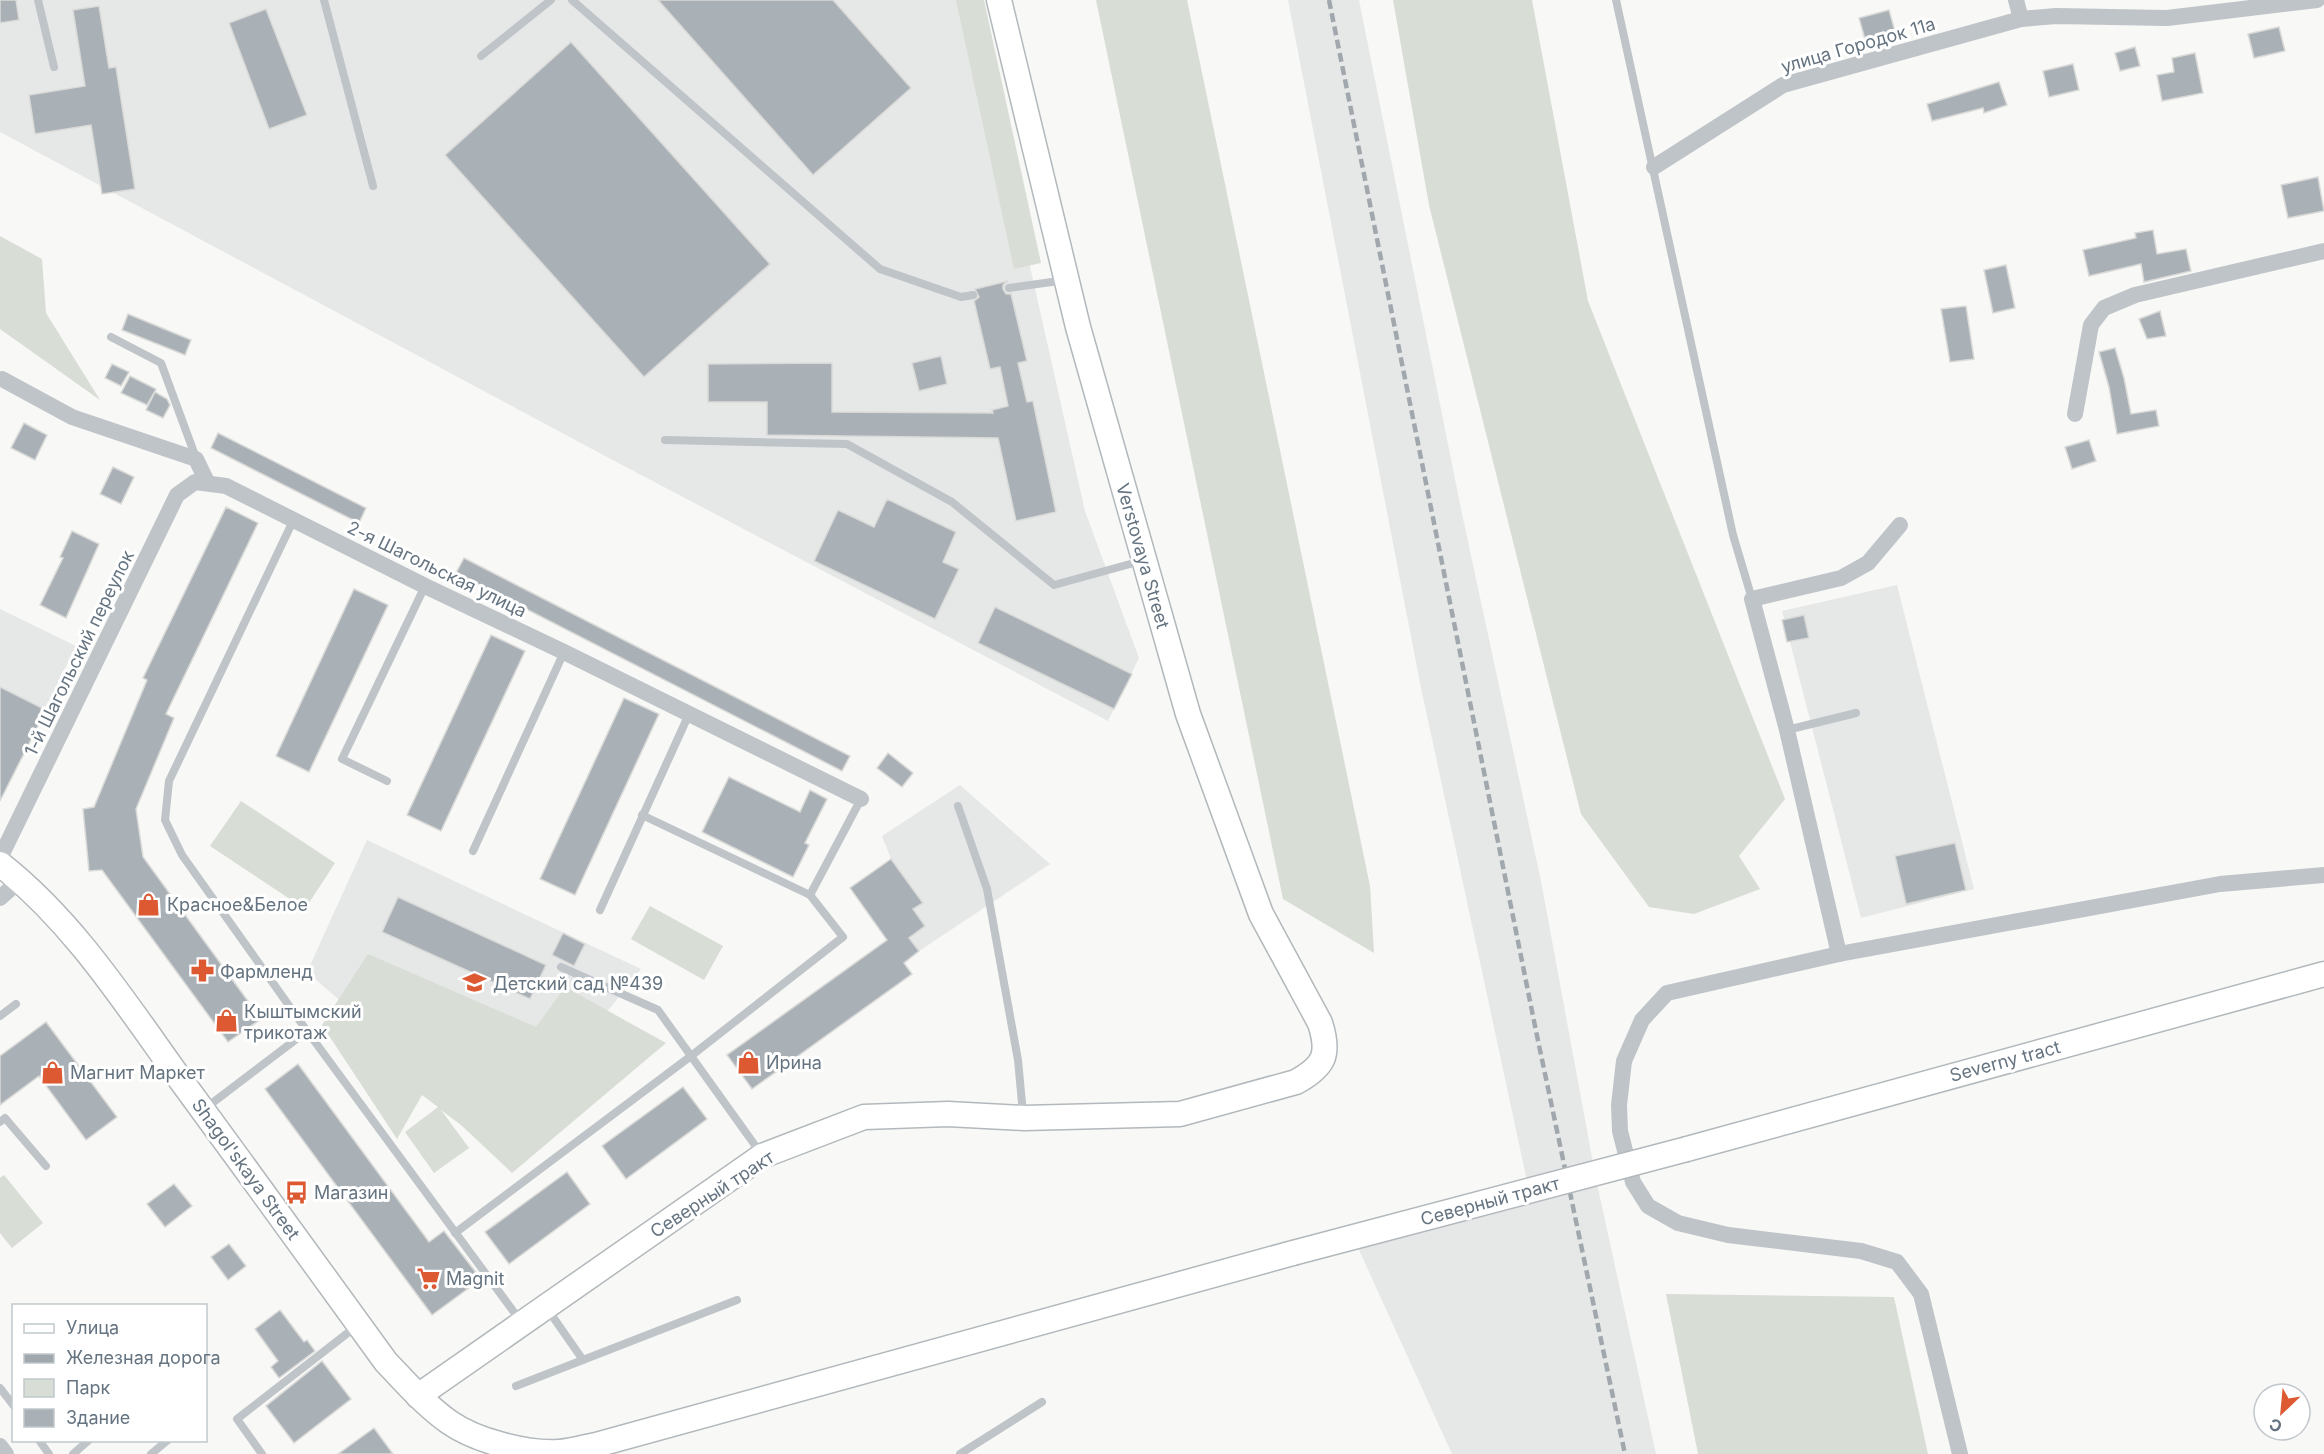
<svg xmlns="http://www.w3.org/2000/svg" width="2324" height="1454" font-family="Inter,sans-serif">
  <rect width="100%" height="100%" fill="#f8f8f6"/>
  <!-- built -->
  <g fill="#e6e7e7">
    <polygon points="0,0 970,0 1085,511 1139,658 1108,721 607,457 0,132"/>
    <polygon points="1288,0 1359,0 1461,509 1541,881 1596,1179 1656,1454 1452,1454 1354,1239 1530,1195 1420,683"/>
    <polygon points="1897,585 1974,889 1861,918 1782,611"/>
    <polygon points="0,609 76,646 5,791 0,789"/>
    <polygon points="960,785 1050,864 919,951 909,938 925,926 913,909 923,902 891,859 882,836"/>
    <polygon points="367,840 641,969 537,1100 494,1134 307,972"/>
  </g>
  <!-- green -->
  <g fill="#d8ddd5">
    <polygon points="956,0 984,0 1041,263 1014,269"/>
    <polygon points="1096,0 1187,0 1370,886 1374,953 1283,899"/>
    <polygon points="1393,0 1532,0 1588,301 1785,799 1739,856 1760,889 1694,914 1649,907 1581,814 1429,205"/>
    <polygon points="0,236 42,259 46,313 100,400 0,329"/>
    <polygon points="241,801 335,863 305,909 210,846"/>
    <polygon points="650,906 723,946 704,980 631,939"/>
    <polygon points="368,954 536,1027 565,987 666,1043 512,1173 461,1125 441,1110 469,1148 434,1173 405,1132 438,1107 422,1095 397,1139 322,1025"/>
    <polygon points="4,1175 43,1223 12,1248 0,1233 0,1178"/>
    <polygon points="1666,1294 1894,1297 1928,1454 1698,1454"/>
  </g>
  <!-- building -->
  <g fill="#a9b1b7" stroke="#dadad8" stroke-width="1.5">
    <polygon points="0,0 16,0 19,20 0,23"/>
    <polygon points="658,0 833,0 911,88 813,175"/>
    <polygon points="99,6 109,68 116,67 135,189 102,194 91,125 35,134 29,95 85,86 73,10"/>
    <polygon points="266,9 307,115 269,129 229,23"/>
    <polygon points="1889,10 1898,42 1868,50 1859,18"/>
    <polygon points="2279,27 2285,51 2254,58 2248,34"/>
    <polygon points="571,42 770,264 644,377 445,155"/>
    <polygon points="2135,47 2140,66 2120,71 2115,53"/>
    <polygon points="2195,53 2203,93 2162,101 2157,75 2174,72 2172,58"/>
    <polygon points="2073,64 2079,90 2049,97 2043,71"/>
    <polygon points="1999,82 2007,105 1984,113 1983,108 1932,121 1927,104"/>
    <polygon points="2318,177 2324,211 2288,218 2281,185"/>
    <polygon points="2153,230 2157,254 2186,249 2191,271 2144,282 2141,264 2089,276 2083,250 2136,238 2135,233"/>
    <polygon points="2006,265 2015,308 1993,313 1984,270"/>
    <polygon points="1008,281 1003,285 1003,289 1006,294 1011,294 1027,361 1018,363 1027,402 1033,401 1056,512 1016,521 998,438 767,435 767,402 708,402 708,364 832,363 832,412 993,413 992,410 1008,406 1000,367 990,369 974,301 979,297 975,289"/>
    <polygon points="1966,306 1974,359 1950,362 1941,309"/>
    <polygon points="2160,311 2166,336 2147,339 2139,319"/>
    <polygon points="128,314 191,340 185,355 122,330"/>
    <polygon points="2115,348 2124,378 2131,414 2156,410 2159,426 2117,434 2109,387 2099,352"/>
    <polygon points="941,356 947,384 919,391 912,363"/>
    <polygon points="112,364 129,372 121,386 105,378"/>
    <polygon points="130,376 156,389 147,405 121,393"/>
    <polygon points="155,392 167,399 170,405 163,418 146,410"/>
    <polygon points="24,423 47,435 35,460 11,448"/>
    <polygon points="218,433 366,508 359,523 211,448"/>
    <polygon points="2089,440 2096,461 2072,469 2065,447"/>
    <polygon points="113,467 134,477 121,504 100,494"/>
    <polygon points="887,499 956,532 943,562 959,569 935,619 814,561 838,510 874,527"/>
    <polygon points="226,507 258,523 166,714 174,718 136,809 143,857 261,1019 228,1042 102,870 89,871 83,809 94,807 147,680 143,678"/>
    <polygon points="72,531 99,544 66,618 40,605 63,558 60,557"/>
    <polygon points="464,558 850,756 842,771 456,573"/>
    <polygon points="354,589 388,605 309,772 276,756"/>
    <polygon points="995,607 1132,674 1114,709 978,643"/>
    <polygon points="1804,615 1809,638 1787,642 1782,620"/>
    <polygon points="491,635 525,651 441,831 407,815"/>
    <polygon points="0,687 46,710 0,801"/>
    <polygon points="624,698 659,714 575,895 540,879"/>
    <polygon points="888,753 913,773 902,787 877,768"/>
    <polygon points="729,777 800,812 810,790 827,799 805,843 809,845 793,877 702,832"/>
    <polygon points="1955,843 1966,890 1906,904 1895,856"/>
    <polygon points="891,859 923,903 913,909 925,926 909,938 919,951 904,963 912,974 752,1089 727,1055 887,940 850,888"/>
    <polygon points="398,897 546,965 530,999 382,932"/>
    <polygon points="563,933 585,944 574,966 552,955"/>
    <polygon points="46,1022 117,1117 86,1140 39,1076 0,1105 0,1056"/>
    <polygon points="298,1064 429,1242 444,1231 481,1279 432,1315 265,1089"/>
    <polygon points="683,1087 707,1119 626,1179 602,1146"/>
    <polygon points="567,1172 590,1204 509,1264 485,1232"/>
    <polygon points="174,1184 192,1206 165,1227 147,1204"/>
    <polygon points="229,1244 246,1266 228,1280 211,1257"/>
    <polygon points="280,1310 304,1342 307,1340 315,1351 279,1378 271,1367 278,1361 255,1329"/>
    <polygon points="322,1361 351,1399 294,1443 266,1406"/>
    <polygon points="374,1428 393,1454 338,1454"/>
  </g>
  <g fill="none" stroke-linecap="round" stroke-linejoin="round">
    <defs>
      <g id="secondary">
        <path d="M0 864C74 922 126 1004 180 1079 249 1173 317 1267 386 1362 406 1383 425 1405 449 1422 476 1441 527 1454 559 1452 572 1451 584 1447 596 1445L1293 1253"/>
        <polyline points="1687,1149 2324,974"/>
        <path d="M418 1396 762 1156 864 1117 948 1114 1024 1118 1180 1114 1296 1082C1325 1066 1330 1054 1320 1023L1261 914 1188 714 1078 327 999 0"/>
      </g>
    </defs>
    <!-- secondary casing -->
    <use href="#secondary" stroke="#b2b8bc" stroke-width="27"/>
    <!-- lane -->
    <g stroke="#bfc4c8" stroke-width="8">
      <polyline points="38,0 54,67"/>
      <polyline points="324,0 373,186"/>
      <polyline points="572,0 880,269 961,297 973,295"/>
      <polyline points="1616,0 1733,535 1752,599"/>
      <polyline points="481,56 551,0"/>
      <polyline points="1009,288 1066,280"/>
      <polyline points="111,337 161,363 196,458"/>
      <polyline points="665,440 847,444 952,502 1054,585 1141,561"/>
      <polyline points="293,521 169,781 165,820 182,855 307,1031 522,1323"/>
      <polyline points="1787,730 1856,713"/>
      <polyline points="387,781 342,759 425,586"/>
      <polyline points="958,806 987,889 1018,1060 1023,1114"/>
      <polyline points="473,851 564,652"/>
      <polyline points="810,895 861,799"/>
      <polyline points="600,910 689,714"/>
      <polyline points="561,967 658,1010 762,1155"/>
      <polyline points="0,1016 16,1004"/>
      <polyline points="203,1110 307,1031"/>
      <polyline points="0,1122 5,1118 46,1166"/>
      <polyline points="455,1233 691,1056 843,937 810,895 642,815"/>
      <polyline points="546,1307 583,1360"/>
      <polyline points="516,1386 737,1300"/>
      <polyline points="0,1388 14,1406"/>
      <polyline points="39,1440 49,1454"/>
      <polyline points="73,1454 89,1440"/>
      <polyline points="151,1454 168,1440"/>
      <polyline points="262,1454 237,1419 358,1325"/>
      <polyline points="960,1454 1042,1402"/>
    </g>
    <!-- street -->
    <g stroke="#bfc4c8" stroke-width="16">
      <polyline points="2016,0 2021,19"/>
      <polyline points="1654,167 1783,85 2021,19 2056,16 2167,18 2317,0"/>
      <polyline points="2,379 72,417 196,459 207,482"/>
      <polyline points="2075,414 2091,325 2104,308 2135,295 2324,251"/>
      <polyline points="0,858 177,495 195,482 226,486 425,586 564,652 861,799"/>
      <polyline points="0,898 20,880"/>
      <polyline points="1839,954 1787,730 1752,599 1841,578 1868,563 1900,525"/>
      <polyline points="0,1446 6,1454"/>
      <polyline points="1960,1454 1921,1294 1897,1262 1861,1251 1728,1235 1678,1223 1648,1206 1633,1182 1620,1131 1619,1105 1624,1061 1642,1020 1667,993 1839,954 2220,884 2324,875"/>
    </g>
    <!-- secondary -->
    <use href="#secondary" stroke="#fff" stroke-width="24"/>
    <!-- rail -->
    <polyline stroke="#a1a8ad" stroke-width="4.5" stroke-dasharray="9 4.5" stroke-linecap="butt" points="1329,0 1536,1031 1625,1454"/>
    <defs>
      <polyline id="secondary-bridge" points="1293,1253 1687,1149"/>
    </defs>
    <!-- secondary-bridge casing -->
    <use href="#secondary-bridge" stroke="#b2b8bc" stroke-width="27" stroke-linecap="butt"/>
    <!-- secondary-bridge -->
    <use href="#secondary-bridge" stroke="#fff" stroke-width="24"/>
  </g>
  <!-- icons -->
  <defs>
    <symbol id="shop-bare" viewBox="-9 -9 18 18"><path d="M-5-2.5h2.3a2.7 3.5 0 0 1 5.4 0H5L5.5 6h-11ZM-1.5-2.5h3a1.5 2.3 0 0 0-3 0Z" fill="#dc5932" stroke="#fff" stroke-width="2.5" paint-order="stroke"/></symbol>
    <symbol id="pharmacy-bare" viewBox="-9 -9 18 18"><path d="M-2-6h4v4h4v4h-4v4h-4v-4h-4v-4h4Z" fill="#dc5932" stroke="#fff" stroke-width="2.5" paint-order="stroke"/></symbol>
    <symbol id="school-bare" viewBox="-9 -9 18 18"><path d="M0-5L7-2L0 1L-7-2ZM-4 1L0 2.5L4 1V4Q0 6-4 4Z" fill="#dc5932" stroke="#fff" stroke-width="2.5" paint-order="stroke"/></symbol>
    <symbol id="bus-bare" viewBox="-9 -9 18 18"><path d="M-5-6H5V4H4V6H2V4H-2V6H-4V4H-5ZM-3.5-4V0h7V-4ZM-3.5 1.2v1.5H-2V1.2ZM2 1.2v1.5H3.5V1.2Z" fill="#dc5932" stroke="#fff" stroke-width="2.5" paint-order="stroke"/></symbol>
    <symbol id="supermarket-bare" viewBox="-9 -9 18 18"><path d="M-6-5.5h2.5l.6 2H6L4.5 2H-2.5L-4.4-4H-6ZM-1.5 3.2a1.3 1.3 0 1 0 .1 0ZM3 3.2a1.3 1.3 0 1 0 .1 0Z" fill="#dc5932" stroke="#fff" stroke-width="2.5" paint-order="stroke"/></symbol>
  </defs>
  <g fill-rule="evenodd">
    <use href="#shop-bare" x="132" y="888" width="33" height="33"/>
    <use href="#pharmacy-bare" x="186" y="954" width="33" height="33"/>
    <use href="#school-bare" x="458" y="966" width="33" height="33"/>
    <use href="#shop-bare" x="210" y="1004" width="33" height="33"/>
    <use href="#shop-bare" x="732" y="1046" width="33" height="33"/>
    <use href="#shop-bare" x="36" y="1056" width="33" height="33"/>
    <use href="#bus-bare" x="280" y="1176" width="33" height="33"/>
    <use href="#supermarket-bare" x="412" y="1262" width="33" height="33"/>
  </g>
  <g text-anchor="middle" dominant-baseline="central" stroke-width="6" stroke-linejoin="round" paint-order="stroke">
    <!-- street labels -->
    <g font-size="18" fill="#657480" stroke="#fff">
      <text transform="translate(1858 45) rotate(-16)">улица Городок 11а</text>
      <text transform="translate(1143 556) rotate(74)">Verstovaya Street</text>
      <text transform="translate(437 569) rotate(26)">2-я Шагольская улица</text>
      <text transform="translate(79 653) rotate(-64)">1-й Шагольский переулок</text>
      <text transform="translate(2005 1061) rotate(-15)">Severny tract</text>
      <text transform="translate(246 1169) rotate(54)">Shagol'skaya Street</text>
      <text transform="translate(712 1194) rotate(-33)">Северный тракт</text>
      <text transform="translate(1490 1201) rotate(-15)">Северный тракт</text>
    </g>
    <!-- poi labels -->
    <g font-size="18" fill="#657480" stroke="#fff" text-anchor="start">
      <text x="167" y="904">Красное&amp;Белое</text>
      <text x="220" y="971">Фармленд</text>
      <text x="493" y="983">Детский сад №439</text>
      <text x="244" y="1011">Кыштымский<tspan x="244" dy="21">трикотаж</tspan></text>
      <text x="766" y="1062">Ирина</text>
      <text x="70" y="1072">Магнит Маркет</text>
      <text x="314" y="1192">Магазин</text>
      <text x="446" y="1278">Magnit</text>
    </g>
  </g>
  <!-- legend -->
  <rect x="12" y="1304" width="195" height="138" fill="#ffffff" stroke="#c1c7cc" stroke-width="1.5"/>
  <rect x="24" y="1324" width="30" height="9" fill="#ffffff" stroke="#c1c7cc" stroke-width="1.5"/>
  <text x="66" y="1334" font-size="18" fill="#657480">Улица</text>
  <rect x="24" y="1354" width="30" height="9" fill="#a1a8ad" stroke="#c1c7cc" stroke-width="1.5"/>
  <text x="66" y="1364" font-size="18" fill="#657480">Железная дорога</text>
  <rect x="24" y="1379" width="30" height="18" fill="#d8ddd5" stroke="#c1c7cc" stroke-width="1.5"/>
  <text x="66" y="1394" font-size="18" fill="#657480">Парк</text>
  <rect x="24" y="1409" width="30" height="18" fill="#a9b1b7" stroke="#c1c7cc" stroke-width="1.5"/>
  <text x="66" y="1424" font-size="18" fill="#657480">Здание</text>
  <!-- north arrow -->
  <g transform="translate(2282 1412) rotate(206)"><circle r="28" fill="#ffffff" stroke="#c1c7cc" stroke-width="1.5"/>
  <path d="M0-4.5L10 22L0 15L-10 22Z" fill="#dc5932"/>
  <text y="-9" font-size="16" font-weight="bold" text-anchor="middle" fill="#657480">С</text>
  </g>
</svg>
